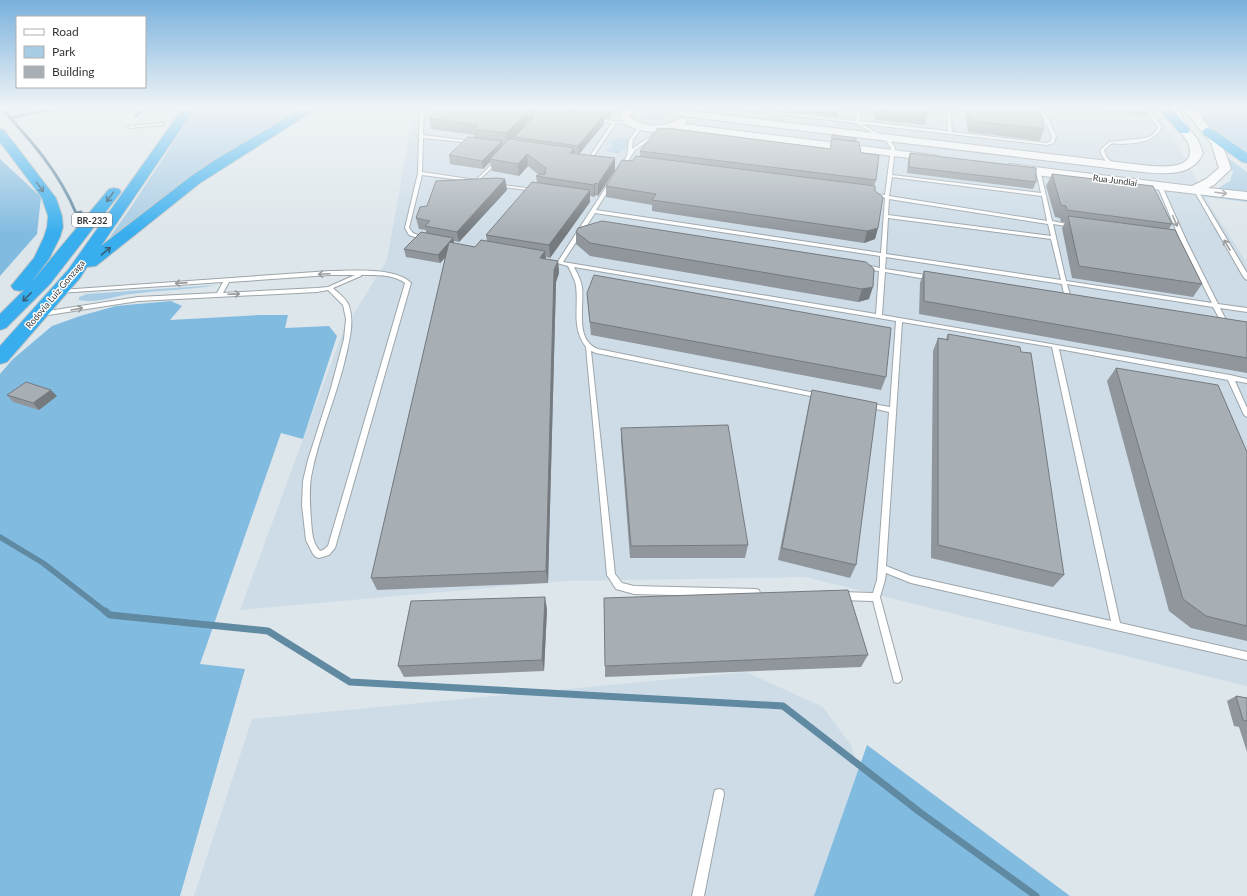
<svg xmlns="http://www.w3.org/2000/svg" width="1247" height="896" font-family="Lato,sans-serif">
  <rect width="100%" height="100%" fill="#dde6eb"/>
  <!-- built -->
  <g fill="#cddce7">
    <polygon points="414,108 1151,108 1171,133 1214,212 1247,263 1247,686 805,577 566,581 240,610 343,331 387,260"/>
    <polygon points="746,672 823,707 852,747 895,896 194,896 252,719"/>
  </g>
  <!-- green -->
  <g fill="#a8cce4">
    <polygon points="196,108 308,108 223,160 93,263 67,282 92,260 110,237 129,210"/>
    <polygon points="1196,108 1247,108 1247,163 1206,127"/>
    <polygon points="646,111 666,113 661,121 641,118"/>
    <polygon points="617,138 625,138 629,142 627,147 618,154 606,151 609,148 613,148 609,143"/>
    <polygon points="1224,155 1247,172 1247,202 1199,196 1212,192 1230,181 1233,171"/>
    <path d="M217 285C188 290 160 290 131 294 114 296 97 304 79 300V297L87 294Z"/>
  </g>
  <!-- forest -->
  <g fill="#82bbe0">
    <polygon points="0,159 41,197 37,234 0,276"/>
    <polygon points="171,301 182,306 170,320 259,315 288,315 285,328 329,326 337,336 303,439 281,433 200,664 245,669 180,896 0,896 0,374 13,359 52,326 80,316 116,306"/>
    <polygon points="867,745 1070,896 814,896"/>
  </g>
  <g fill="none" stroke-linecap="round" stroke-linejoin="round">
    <!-- stream-far2 -->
    <g stroke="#6089a2" stroke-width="3">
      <path d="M1 108C31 140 59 172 76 213L81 212"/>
      <polyline points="136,116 143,108"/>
      <polyline points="10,118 39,111 82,108"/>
    </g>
    <!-- stream-far1 -->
    <polyline stroke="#6089a2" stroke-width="5.5" points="0,537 43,563 106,612"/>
    <!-- stream -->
    <polyline stroke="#6089a2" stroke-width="7" points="105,611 110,615 268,631 350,682 783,706 921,813 1036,896"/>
    <defs>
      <g id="lane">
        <polygon points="420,108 424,108 423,135 472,141 474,142 472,143 423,138 422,172 476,180 497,159 500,160 477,182 422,175 409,228 413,233 427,239 427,240 425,241 409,235 405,228 418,173 419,137 418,136 419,135"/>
        <polygon points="676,108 680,108 680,109 678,110"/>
        <path d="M732 108H747L856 121 857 108H861L860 121 948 131 946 108H950L952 132 1047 143 1051 141 1052 136 1039 108H1043L1056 136 1054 143 1047 145 862 124 891 141 895 148 892 175 1041 193 1036 171 1040 170 1052 221 1072 225 1074 226 1072 227 1053 224 1066 281 1212 303 1181 242 1157 185 1161 184 1187 242 1218 304 1247 308V312L1220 308 1229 326 1228 327H1224L1213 307 1067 284 1071 299 1068 301 1065 299 1062 284 886 257 885 269 932 276 935 278 932 280 885 272 882 315 1230 375 1247 379V383L1235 381 1247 408V417L1244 415 1228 380 1059 349 1120 623 1247 652V660L911 583 886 573 885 580 880 597 902 679 900 682 897 683 894 682 873 601 840 600 837 599 836 596 837 593 840 592 873 593 877 580 889 412 867 407 864 405 867 403 890 407 896 321 574 267C577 273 581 280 582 287 584 304 577 332 590 344 592 346 595 348 598 349L820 394 823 396 820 398 596 353 591 351 615 574 622 583 634 586 756 589 759 590 760 593 759 596 756 597 634 594 616 589 607 575 586 347C571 327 579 309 576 286 575 279 571 273 568 266L557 263 608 184 612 185 596 210 881 253 885 198 871 195 873 194 885 195 891 148 887 142 856 123ZM892 177 1042 196 1047 221 889 196ZM889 199 1048 224 1051 236 888 215ZM595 213 880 256V268L865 265 862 267 865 269 879 271 876 314 563 262ZM888 218 1051 239 1061 280 886 254ZM902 322 1052 347 1111 621 911 576 886 566Z"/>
        <path d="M1145 108H1149L1162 127C1154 143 1137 143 1121 144 1118 144 1114 143 1111 144 1109 145 1106 149 1104 150L1106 156 1114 165 1110 166 1102 156 1100 150 1109 142 1145 138 1151 136 1155 132 1158 127Z"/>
        <polygon points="594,119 633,123 635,124 633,125 616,123 591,160 590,160 588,159 612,123 595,121 593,120"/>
        <polygon points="163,123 164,123 164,125 130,128 128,127 130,126"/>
        <polygon points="639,126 642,127 633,140 632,149 657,132 660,133 635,150 623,169 619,169 619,168 627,156 629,140"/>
        <polygon points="495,184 534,189 536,190 534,191 497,186 495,186"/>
        <polygon points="1193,188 1197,189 1247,273 1247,280 1244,278 1193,189"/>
        <path d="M330 271C352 271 395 267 411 283L335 548 329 555 319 558 316 557 313 554 306 540 302 505 303 481 308 460 331 388 344 339 346 319 343 305 328 290 317 292 138 301 42 316 39 314 42 312 138 297 217 293 223 282 59 293V291L61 290ZM330 275H355L328 287 317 288 223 293 229 282ZM361 275C376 275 393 274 405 283L328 546 323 550 320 551C312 543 312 531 311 520 310 506 309 491 311 477 319 434 338 394 347 351 350 337 354 321 349 306 347 299 338 293 333 288L361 276Z"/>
        <polygon points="719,789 723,790 724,794 704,896 692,896 714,794 715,790"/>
      </g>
      <g id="secondary">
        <path d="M624 108H636L629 116C639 126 654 127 667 124 672 123 677 119 682 118L687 121 684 124 934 155 938 156 940 158 938 160 934 161 673 129C655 134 631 133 619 117L620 113Z"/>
        <path d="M1167 108H1177L1189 129 1198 140 1203 153C1193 177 1164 174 1142 172L683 116 678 113 683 110 1142 165C1160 167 1199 171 1188 143 1186 138 1182 135 1179 130 1174 123 1171 116 1167 108Z"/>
        <path d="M1183 108H1194C1212 131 1223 140 1231 169L1214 185 1208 188 1247 192V200L1010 172 1006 170 1004 168 1006 166 1010 164 1192 186 1206 179 1219 168 1211 143Z"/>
      </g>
      <g id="highway">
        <polygon points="183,108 195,108 101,246 190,177 215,160 303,108 318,108 200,183 96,266 87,267 80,278 7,362 0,364 0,346 68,270"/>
        <polygon points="1158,108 1171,108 1188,127 1190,130 1188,133 1180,133"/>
        <polygon points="1208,128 1212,129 1247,153 1247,163 1242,162 1204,135 1202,132 1204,129"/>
        <polygon points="0,129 4,130 56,198 62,216 63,227 60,237 49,259 30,284 109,189 114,188 119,189 121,192 50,284 6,328 0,330 0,314 24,290 20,291 14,290 11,286 34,258 44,237 47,227 48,216 42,198 0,142"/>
      </g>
    </defs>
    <!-- lane casing -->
    <use href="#lane" stroke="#9da5aa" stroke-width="2"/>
    <!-- secondary casing -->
    <use href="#secondary" stroke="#9da5aa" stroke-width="2"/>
    <!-- highway casing -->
    <use href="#highway" stroke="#c2c3c3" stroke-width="2"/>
    <!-- lane -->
    <use href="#lane" fill="#fff" fill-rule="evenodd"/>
    <!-- secondary -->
    <use href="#secondary" fill="#fff" fill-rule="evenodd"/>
    <!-- highway -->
    <use href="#highway" fill="#38aeee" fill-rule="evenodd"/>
  </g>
  <!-- wall -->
  <g fill="#90969c" fill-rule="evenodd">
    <path d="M441 108H616L608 119 604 118V124L579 154 615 170 598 196 595 195 594 197 590 196V202L550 258 546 257V259L558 261 559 273 556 282 548 583 377 590 371 578 445 258 440 263 406 257 404 249 426 233V230L419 229 416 218 427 206 505 179 507 190 459 242 454 241V243L475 247 487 241 486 235 537 183 536 176 539 175 528 166 519 176 492 171 490 162 483 169 450 164 449 155 474 137V135L431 129 429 118ZM534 110 540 111 535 116Z"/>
    <polygon points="797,108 839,108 837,117 796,112"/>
    <polygon points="876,108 928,108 928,114 925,125 875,120"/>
    <polygon points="965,108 1040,108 1044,129 1040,141 968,132"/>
    <polygon points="1083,108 1149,108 1145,116"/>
    <polygon points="832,135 856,141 856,142 861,153 876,180 874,186 878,228 875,239 864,243 652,211 652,205 606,197 606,186 632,161 640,156 640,151 830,149"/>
    <polygon points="910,153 1036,182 1033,189 907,173 908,160"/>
    <polygon points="1052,174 1172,224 1169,229 1202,284 1193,297 1072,278 1062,228 1065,222 1061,222 1060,218 1055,217 1046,186"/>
    <polygon points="576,232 866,262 869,299 858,302 590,256 576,244"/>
    <polygon points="924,271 1247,322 1247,373 919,314 920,283"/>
    <polygon points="587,293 886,377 881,390 591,335 588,306"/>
    <polygon points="948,334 1064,575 1053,587 931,558 933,351 938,338 946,339"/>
    <polygon points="1116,368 1247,452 1247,641 1191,628 1169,611 1107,381"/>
    <polygon points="812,390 856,565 850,578 778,560 809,403"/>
    <polygon points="7,395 57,396 39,410 13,402"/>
    <polygon points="621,428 748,545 745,558 630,558 621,441"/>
    <polygon points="547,609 544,671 404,677 398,666"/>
    <polygon points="868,655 861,667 605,677 605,666"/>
    <polygon points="1236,696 1247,698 1247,752 1239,727 1234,726 1227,701"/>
  </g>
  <!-- shaded-wall -->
  <g fill="#757a7f">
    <polygon points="531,108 534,108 535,116 507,144 506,133"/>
    <polygon points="608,108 616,108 608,119"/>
    <polygon points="604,115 604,124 579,154 578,146"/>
    <polygon points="502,141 503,149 490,159 490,162 483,169 482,161"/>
    <polygon points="574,148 574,159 570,153"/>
    <polygon points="527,154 528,166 519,176 518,164"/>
    <polygon points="615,158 615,170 598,196 598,184"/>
    <polygon points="505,179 507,190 459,242 457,232"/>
    <polygon points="595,183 595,195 594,197 594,185"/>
    <polygon points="590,190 590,202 550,258 549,245"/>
    <polygon points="878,228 875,239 864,243 867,231"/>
    <polygon points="453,238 455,247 440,263 438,255"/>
    <polygon points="545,251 546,264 540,258"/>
    <polygon points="558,261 559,273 556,282 548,583 546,571 554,270"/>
    <polygon points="873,287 869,299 858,302 862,289"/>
    <polygon points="51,390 57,396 39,410 33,403"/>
    <polygon points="545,597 547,609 544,671 542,660"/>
  </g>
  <!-- building -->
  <g fill="#a7afb5" stroke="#757a7f">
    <polygon points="441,108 531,108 506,133 473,129 478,125 429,118"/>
    <polygon points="542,108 604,115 578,146 514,137"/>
    <polygon points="878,108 928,108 928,114 878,109"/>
    <polygon points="970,108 1040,108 1044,129 972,121"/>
    <polygon points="658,128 666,129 667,128 830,149 832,139 859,142 861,153 879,155 876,180 640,151"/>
    <polygon points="832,135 856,138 856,141 832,138"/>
    <polygon points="468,137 502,141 482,161 449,155"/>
    <polygon points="509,139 574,148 570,153 615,158 598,184 595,183 594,185 536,176 538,175 545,174 546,168 527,154 518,164 490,159"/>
    <polygon points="910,153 1036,168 1036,182 909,167"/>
    <polygon points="636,156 875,186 875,191 883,197 878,228 867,231 652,200 656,194 606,186 622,160 632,161"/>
    <polygon points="1052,174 1153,186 1172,224 1067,210 1066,206 1061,205"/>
    <polygon points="497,178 505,179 457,232 425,226 430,221 416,218 420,207 427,206 436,181"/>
    <polygon points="532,182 590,190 549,245 486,235"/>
    <polygon points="1068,216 1175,230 1202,284 1079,266"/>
    <polygon points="602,221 866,262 874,269 873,287 862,289 590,243 576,232 578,228"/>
    <polygon points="421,232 453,238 438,255 404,249"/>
    <polygon points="481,240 545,251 540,258 558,261 554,270 546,571 371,578 449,242 475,247"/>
    <polygon points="924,271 1247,322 1247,358 924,301"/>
    <polygon points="594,275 891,328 886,377 590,322 587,293"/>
    <polygon points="948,334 1020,347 1021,352 1031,353 1064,575 938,545 938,338 948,340"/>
    <polygon points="1116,368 1218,385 1247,452 1247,626 1206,616 1183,599"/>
    <polygon points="26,382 51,390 33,403 7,395"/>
    <polygon points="812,390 877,403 856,565 782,548"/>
    <polygon points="728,425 748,545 631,546 621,428"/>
    <polygon points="848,590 868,655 605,666 604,598"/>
    <polygon points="545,597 542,660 398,666 411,601"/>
    <polygon points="1236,696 1247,698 1247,721 1243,720"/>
  </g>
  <!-- one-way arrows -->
  <defs><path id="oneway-shaft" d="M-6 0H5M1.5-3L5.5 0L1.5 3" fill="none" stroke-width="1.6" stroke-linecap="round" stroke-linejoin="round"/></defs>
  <g stroke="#356078">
    <use href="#oneway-shaft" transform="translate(40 187) rotate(54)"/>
    <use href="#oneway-shaft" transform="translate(110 197) rotate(126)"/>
    <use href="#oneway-shaft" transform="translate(106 251) rotate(-40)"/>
    <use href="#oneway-shaft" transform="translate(27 297) rotate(135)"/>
  </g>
  <g stroke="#999a9c">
    <use href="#oneway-shaft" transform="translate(1221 193) rotate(7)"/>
    <use href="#oneway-shaft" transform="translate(1175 221) rotate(67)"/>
    <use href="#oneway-shaft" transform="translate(1227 245) rotate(-120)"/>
    <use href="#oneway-shaft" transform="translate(324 274) rotate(177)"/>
    <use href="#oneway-shaft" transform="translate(181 283) rotate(176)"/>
    <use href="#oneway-shaft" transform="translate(234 294) rotate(-2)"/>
    <use href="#oneway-shaft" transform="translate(77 309) rotate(-10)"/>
  </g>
  <!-- sky -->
  <linearGradient id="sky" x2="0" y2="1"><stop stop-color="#79b1de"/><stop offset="0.46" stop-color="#f0f4f6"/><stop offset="1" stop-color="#f0f4f6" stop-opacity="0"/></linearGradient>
  <rect width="1247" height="234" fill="url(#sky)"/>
  <g text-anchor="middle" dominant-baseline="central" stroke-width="3" stroke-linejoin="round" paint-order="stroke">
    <!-- far-street labels -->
    <g font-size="9" fill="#333638" stroke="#fff">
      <text transform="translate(1115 180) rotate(7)">Rua Jundiaí</text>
      <text transform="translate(55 294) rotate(-50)">Rodovia Luiz Gonzaga</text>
    </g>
    <!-- shield labels -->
    <rect fill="#fff" stroke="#707274" stroke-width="1" x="72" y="213" width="40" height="14" rx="3"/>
    <g font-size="9" font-weight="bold" fill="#333638">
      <text x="92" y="220">BR-232</text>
    </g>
  </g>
  <!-- legend -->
  <rect x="16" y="16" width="130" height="72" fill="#ffffff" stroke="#adafaf"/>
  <rect x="24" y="29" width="20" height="6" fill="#ffffff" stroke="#adafaf"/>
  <text x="52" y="36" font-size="12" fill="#333638">Road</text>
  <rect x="24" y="46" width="20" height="12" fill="#a8cce4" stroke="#adafaf"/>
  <text x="52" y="56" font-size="12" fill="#333638">Park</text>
  <rect x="24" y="66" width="20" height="12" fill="#a7afb5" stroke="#adafaf"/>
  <text x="52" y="76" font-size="12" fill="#333638">Building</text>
</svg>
